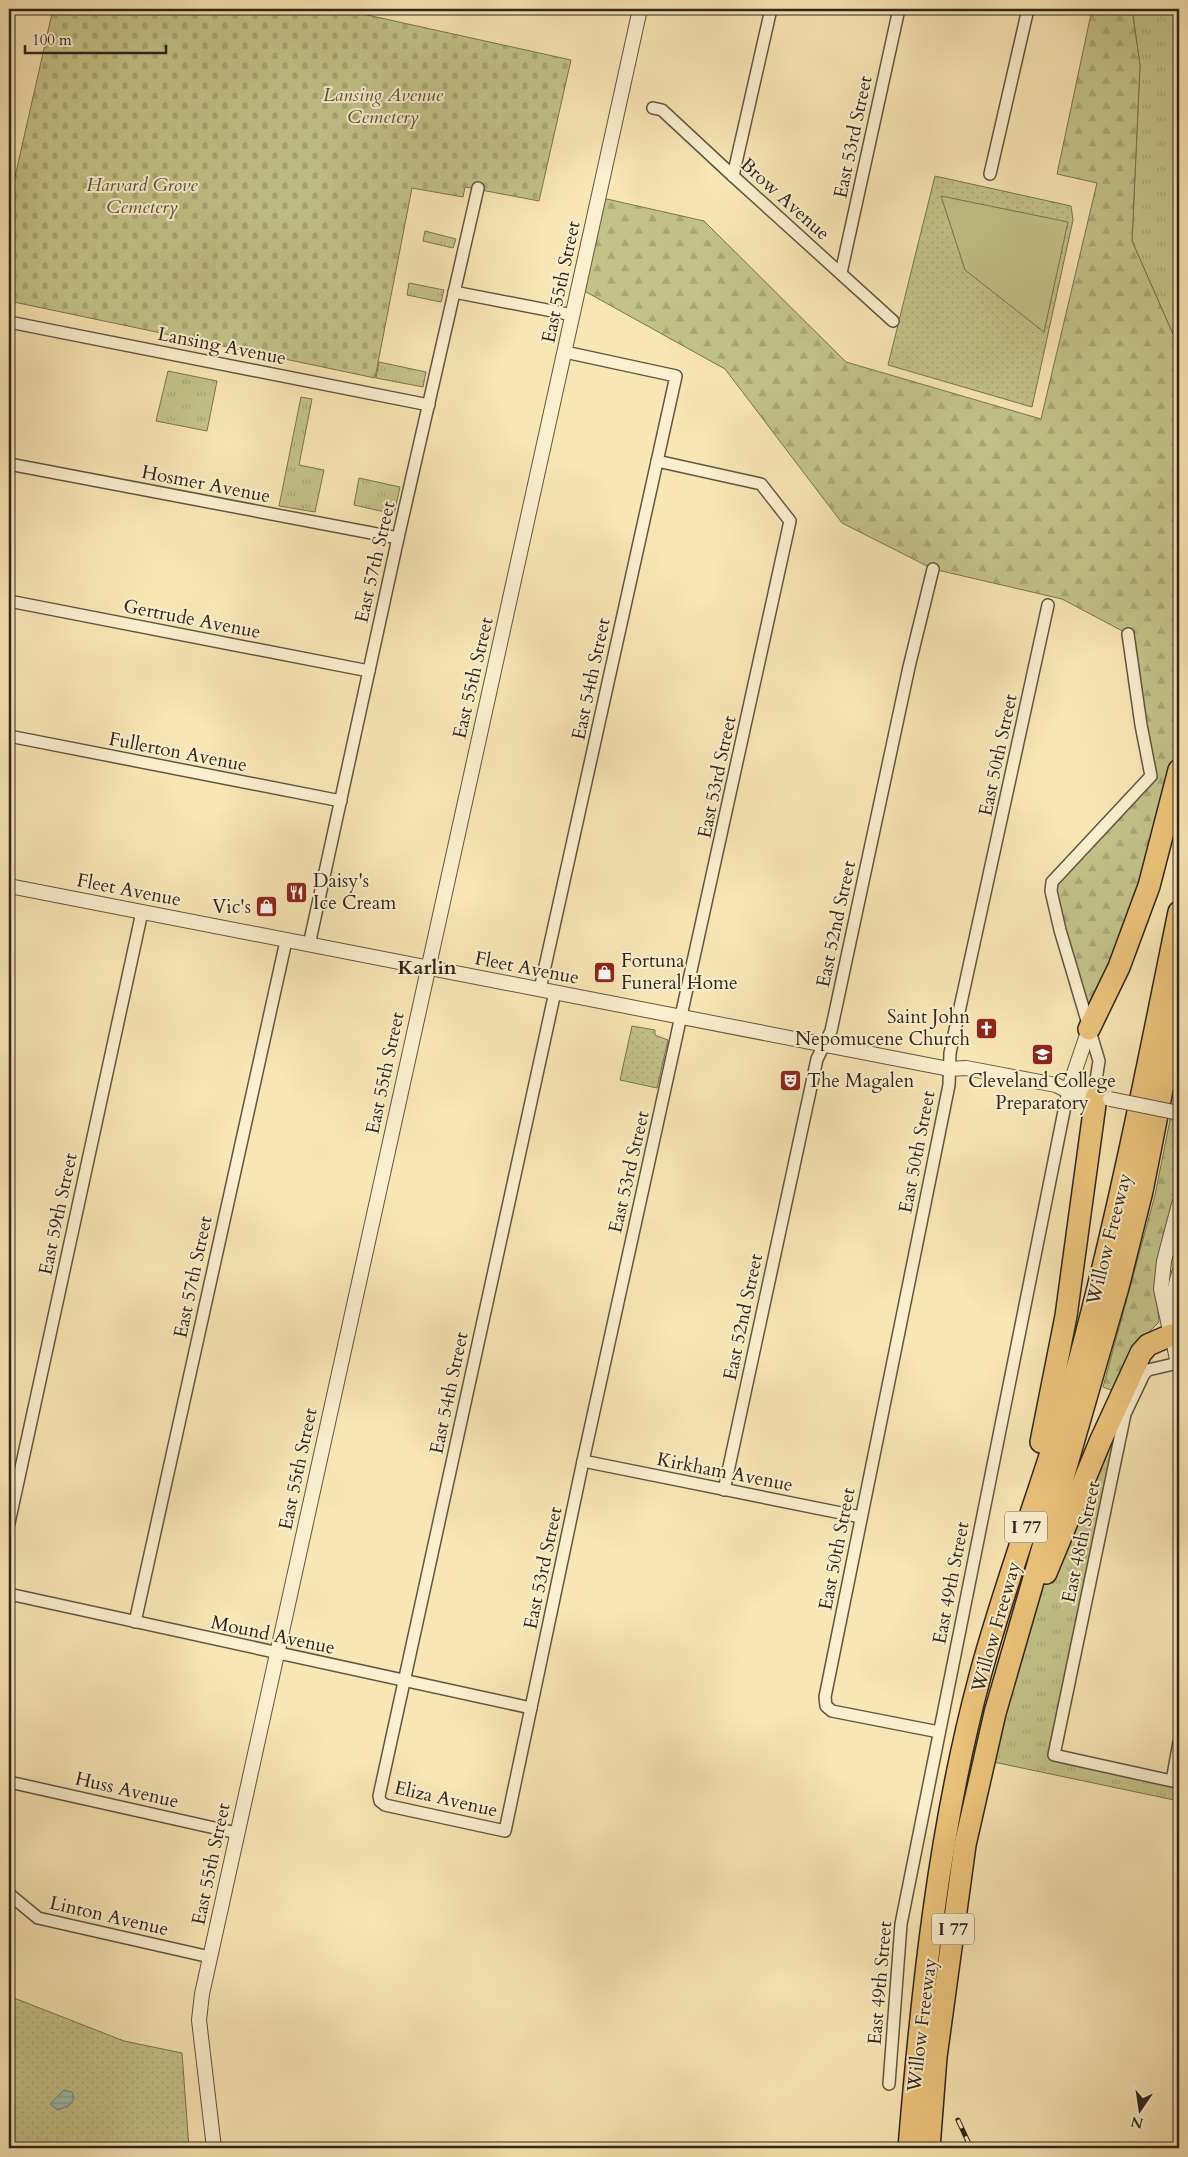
<svg xmlns="http://www.w3.org/2000/svg" width="1188" height="2157" font-family="Cardo,serif">
  <defs>
    <pattern id="grass-tufts" width="24" height="20" patternUnits="userSpaceOnUse" patternTransform="scale(1.25)"><rect width="24" height="20" fill="#c3c389"/><path d="M3 7l-1-3M5 7V3M7 7l1-3M15 17l-1-3M17 17v-4M19 17l1-3" fill="none" stroke="#a8a776"/></pattern>
    <pattern id="forest-firs" width="22" height="20" patternUnits="userSpaceOnUse" patternTransform="scale(1.25)"><rect width="22" height="20" fill="#c3c389"/><path d="M5 1l3.5 6h-7zM16 11l3.5 6h-7z" fill="#a8a776"/></pattern>
    <pattern id="cemetery-stones" width="16" height="16" patternUnits="userSpaceOnUse" patternTransform="scale(1.25)"><rect width="16" height="16" fill="#c3c389"/><path d="M2 7V4a2 2 0 0 1 4 0v3zM10 15v-3a2 2 0 0 1 4 0v3z" fill="#a8a776"/></pattern>
    <pattern id="park-dots" width="8" height="8" patternUnits="userSpaceOnUse" patternTransform="scale(1.25)"><rect width="8" height="8" fill="#c3c389"/><path d="M2 2h.1M6 6h.1" fill="none" stroke="#a8a776" stroke-width="1.8" stroke-linecap="round"/></pattern>
    <pattern id="water-rules" width="6" height="5" patternUnits="userSpaceOnUse" patternTransform="scale(1.25)"><rect width="6" height="5" fill="#9dbfb0"/><path d="M0 2.5h6" fill="none" stroke="#809b8e"/></pattern>
  </defs>
  <rect width="100%" height="100%" fill="#f8e6b4"/>
  <filter id="stains"><feTurbulence type="fractalNoise" baseFrequency=".004" numOctaves="4"/><feColorMatrix values="0 0 0 0 .2 0 0 0 0 .09 0 0 0 0 .02 0 0 0 .5 -.17"/></filter>
  <radialGradient id="worn" r=".72"><stop offset=".6" stop-color="#630" stop-opacity="0"/><stop offset="1" stop-color="#630" stop-opacity=".3"/></radialGradient>
  <!-- grass -->
  <g fill="url(#grass-tufts)" stroke="#797452">
    <polygon points="1132,9 1179,9 1179,348 1132,241 1140,65"/>
    <polygon points="425,231 456,239 453,248 423,241"/>
    <polygon points="409,283 444,290 441,302 407,295"/>
    <polygon points="379,362 426,372 423,387 376,378"/>
    <polygon points="168,371 217,381 207,431 156,421"/>
    <polygon points="301,397 312,399 299,465 324,470 315,512 279,506"/>
    <polygon points="359,478 400,487 394,514 354,505"/>
    <polygon points="1125,1414 1054,1755 1172,1781 1179,1757 1179,1801 984,1760 1013,1654 1100,1442"/>
  </g>
  <!-- forest -->
  <g fill="url(#forest-firs)" stroke="#797452">
    <polygon points="1092,9 1132,9 1140,65 1132,241 1179,348 1179,770 1089,1029 1051,891 1147,781 1128,634 1062,599 933,569 842,523 725,369 579,288 598,197 704,221 846,362 1041,419 1097,183 1057,174"/>
    <polygon points="1179,1075 1179,1204 1156,1294 1159,1322 1142,1339 1116,1392 1103,1387 1155,1195"/>
  </g>
  <!-- cemetery -->
  <polygon fill="url(#cemetery-stones)" stroke="#797452" points="53,9 340,9 571,60 539,201 465,187 463,197 412,188 375,378 9,301 9,203"/>
  <!-- park -->
  <g fill="url(#park-dots)" stroke="#797452">
    <polygon points="935,176 1071,206 1073,220 1032,407 888,365"/>
    <polygon points="632,1026 655,1030 655,1035 668,1040 657,1088 620,1080"/>
    <polygon points="9,1996 124,2041 182,2053 189,2148 13,2148 9,2147"/>
  </g>
  <!-- pitch -->
  <polygon fill="#c3c389" stroke="#797452" points="941,196 1068,222 1044,332 965,270"/>
  <!-- water -->
  <polygon fill="url(#water-rules)" stroke="#718174" points="64,2090 72,2092 74,2098 70,2105 58,2110 51,2105 51,2103"/>
  <g fill="none" stroke-linecap="round" stroke-linejoin="round">
    <defs>
      <g id="minor">
        <polyline points="653,108 662,110 733,176 893,321"/>
        <polyline points="990,174 1028,9"/>
        <polyline points="733,176 771,9"/>
        <polyline points="841,273 899,9"/>
        <polyline points="454,292 573,315"/>
        <polyline points="9,322 429,405"/>
        <polyline points="9,464 398,538"/>
        <polyline points="9,601 369,671"/>
        <polyline points="9,736 341,801"/>
        <polyline points="309,945 398,538 478,188"/>
        <polyline points="540,989 676,376 565,352"/>
        <polyline points="555,992 379,1796 380,1801 385,1805 505,1831 583,1461 790,521 761,484 657,461"/>
        <polyline points="1096,1097 1096,1080 1099,1061 1060,930 1051,891 1052,882 1151,776 1141,725 1128,634"/>
        <polyline points="1179,1367 1178,1363 1148,1370 1144,1374 1125,1414 1054,1755 1172,1781 1179,1742"/>
        <polyline points="583,1461 861,1517"/>
        <polyline points="724,1490 817,1059 831,1031 909,667 933,569"/>
        <polyline points="9,1523 142,912"/>
        <polyline points="9,1594 531,1708"/>
        <polyline points="135,1622 286,941"/>
        <polyline points="939,1732 832,1711 826,1706 825,1697 949,1085 950,1053 1048,605"/>
        <polyline points="9,1782 237,1833"/>
        <polyline points="9,1894 38,1918 210,1957"/>
        <polyline points="889,2084 901,1924 1068,1091"/>
      </g>
      <g id="tertiary">
        <polyline points="9,886 949,1069 966,1068 1056,1085 1068,1091 1104,1098"/>
        <polyline points="1068,1091 1089,1029"/>
        <polyline points="1171,1335 1161,1289 1164,1261 1179,1204"/>
        <path d="M1178 1363C1169 1326 1168 1309 1179 1273"/>
        <polyline points="214,2148 199,2020 202,1994 640,9"/>
      </g>
      <g id="motorway">
        <polyline points="1089,1029 1119,967 1149,886 1179,770"/>
        <polyline points="1041,1442 1066,1316 1096,1097"/>
        <polyline points="1046,1573 1100,1442 1141,1353 1148,1345 1171,1335"/>
        <path d="M909 2148C922 1990 939 1829 980 1676 1009 1567 1052 1462 1081 1354 1120 1208 1149 1060 1179 912"/>
        <polyline points="929,2148 936,2057 965,1845 995,1713 1118,1287 1142,1191 1179,1004"/>
      </g>
    </defs>
    <!-- minor casing -->
    <use href="#minor" stroke="#615540" stroke-width="14"/>
    <!-- tertiary casing -->
    <use href="#tertiary" stroke="#615540" stroke-width="16"/>
    <!-- motorway casing -->
    <use href="#motorway" stroke="#2f251a" stroke-width="24"/>
    <!-- minor -->
    <use href="#minor" stroke="#faefce" stroke-width="11"/>
    <!-- tertiary -->
    <use href="#tertiary" stroke="#faefce" stroke-width="14"/>
    <!-- motorway -->
    <use href="#motorway" stroke="#ecc37a" stroke-width="21"/>
    <defs>
      <polyline id="rail" points="958,2120 971,2148"/>
    </defs>
    <!-- rail casing -->
    <use href="#rail" stroke="#2f251a" stroke-width="5"/>
    <!-- rail -->
    <use href="#rail" stroke="#faefce" stroke-width="3" stroke-dasharray="9" stroke-linecap="butt"/>
    <defs>
      <polyline id="tertiary-bridge" points="1110,1099 1179,1113"/>
    </defs>
    <!-- tertiary-bridge casing -->
    <use href="#tertiary-bridge" stroke="#615540" stroke-width="16" stroke-linecap="butt"/>
    <!-- tertiary-bridge -->
    <use href="#tertiary-bridge" stroke="#faefce" stroke-width="14"/>
  </g>
  <!-- icons -->
  <defs>
    <symbol id="restaurant-square" viewBox="-11 -11 22 22"><rect x="-9" y="-9" width="18" height="18" rx="4" fill="#8f2418" stroke="#faefce"/><path d="M-5-6h1v4h1v-4h1v4h1v-4h1v5L-1.5 .5V6h-2V.5L-5-1ZM5-6V6H3V1.5H1.5Q1.5-4 5-6Z" fill="#fff"/></symbol>
    <symbol id="shop-square" viewBox="-11 -11 22 22"><rect x="-9" y="-9" width="18" height="18" rx="4" fill="#8f2418" stroke="#faefce"/><path d="M-5-2.5h2.3a2.7 3.5 0 0 1 5.4 0H5L5.5 6h-11ZM-1.5-2.5h3a1.5 2.3 0 0 0-3 0Z" fill="#fff"/></symbol>
    <symbol id="church-square" viewBox="-11 -11 22 22"><rect x="-9" y="-9" width="18" height="18" rx="4" fill="#8f2418" stroke="#faefce"/><path d="M-1.2-6h2.4v3.5h3.3v2.4h-3.3V6h-2.4V-.1h-3.3v-2.4h3.3Z" fill="#fff"/></symbol>
    <symbol id="school-square" viewBox="-11 -11 22 22"><rect x="-9" y="-9" width="18" height="18" rx="4" fill="#8f2418" stroke="#faefce"/><path d="M0-5L7-2L0 1L-7-2ZM-4 1L0 2.5L4 1V4Q0 6-4 4Z" fill="#fff"/></symbol>
    <symbol id="theatre-square" viewBox="-11 -11 22 22"><rect x="-9" y="-9" width="18" height="18" rx="4" fill="#8f2418" stroke="#faefce"/><path d="M-5-5.5Q0-4 5-5.5V0Q5 5 0 6Q-5 5-5 0ZM-3.3-2.5H-1v1.5H-3.3ZM1-2.5H3.3v1.5H1ZM-2.8 1Q0 5.5 2.8 1Z" fill="#fff"/></symbol>
  </defs>
  <g fill-rule="evenodd">
    <use href="#restaurant-square" x="284" y="880" width="25" height="25"/>
    <use href="#shop-square" x="254" y="894" width="25" height="25"/>
    <use href="#shop-square" x="592" y="960" width="25" height="25"/>
    <use href="#church-square" x="974" y="1016" width="25" height="25"/>
    <use href="#school-square" x="1030" y="1042" width="25" height="25"/>
    <use href="#theatre-square" x="778" y="1068" width="25" height="25"/>
  </g>
  <g text-anchor="middle" dominant-baseline="central" stroke-width="4" stroke-linejoin="round" paint-order="stroke">
    <!-- shield labels -->
    <g fill="#faefce" stroke="#6c6250" stroke-width="1">
      <rect x="1005" y="1511.5" width="42" height="31" rx="4"/>
      <rect x="932" y="1913.5" width="42" height="31" rx="4"/>
    </g>
    <g font-size="18" font-weight="bold" fill="#2f251a">
      <text x="1026" y="1527">I 77</text>
      <text x="953" y="1929">I 77</text>
    </g>
    <!-- park labels -->
    <g font-size="19" font-style="italic" fill="#5b543b" stroke="#faefce">
      <text x="383" y="95">Lansing Avenue<tspan x="383" dy="22">Cemetery</tspan></text>
      <text x="142" y="185">Harvard Grove<tspan x="142" dy="22">Cemetery</tspan></text>
    </g>
    <!-- street labels -->
    <g font-size="19" fill="#2f251a" stroke="#faefce">
      <text transform="translate(853 137) rotate(-78)">East 53rd Street</text>
      <text transform="translate(785 199) rotate(42)">Brow Avenue</text>
      <text transform="translate(561 282) rotate(-78)">East 55th Street</text>
      <text transform="translate(222 346) rotate(11)">Lansing Avenue</text>
      <text transform="translate(206 484) rotate(11)">Hosmer Avenue</text>
      <text transform="translate(375 562) rotate(-77)">East 57th Street</text>
      <text transform="translate(192 619) rotate(11)">Gertrude Avenue</text>
      <text transform="translate(473 678) rotate(-77)">East 55th Street</text>
      <text transform="translate(591 679) rotate(-78)">East 54th Street</text>
      <text transform="translate(178 752) rotate(11)">Fullerton Avenue</text>
      <text transform="translate(998 755) rotate(-78)">East 50th Street</text>
      <text transform="translate(717 777) rotate(-78)">East 53rd Street</text>
      <text transform="translate(129 890) rotate(11)">Fleet Avenue</text>
      <text transform="translate(836 924) rotate(-78)">East 52nd Street</text>
      <text transform="translate(527 968) rotate(11)">Fleet Avenue</text>
      <text transform="translate(385 1073) rotate(-78)">East 55th Street</text>
      <text transform="translate(917 1152) rotate(-79)">East 50th Street</text>
      <text transform="translate(629 1172) rotate(-77)">East 53rd Street</text>
      <text transform="translate(58 1214) rotate(-78)">East 59th Street</text>
      <text transform="translate(1109 1239) rotate(-76)">Willow Freeway</text>
      <text transform="translate(193 1277) rotate(-78)">East 57th Street</text>
      <text transform="translate(743 1317) rotate(-78)">East 52nd Street</text>
      <text transform="translate(449 1393) rotate(-78)">East 54th Street</text>
      <text transform="translate(298 1469) rotate(-78)">East 55th Street</text>
      <text transform="translate(725 1472) rotate(11)">Kirkham Avenue</text>
      <text transform="translate(1081 1542) rotate(-78)">East 48th Street</text>
      <text transform="translate(837 1549) rotate(-79)">East 50th Street</text>
      <text transform="translate(543 1568) rotate(-78)">East 53rd Street</text>
      <text transform="translate(951 1583) rotate(-79)">East 49th Street</text>
      <text transform="translate(996 1627) rotate(-74)">Willow Freeway</text>
      <text transform="translate(273 1635) rotate(12)">Mound Avenue</text>
      <text transform="translate(127 1790) rotate(13)">Huss Avenue</text>
      <text transform="translate(446 1799) rotate(13)">Eliza Avenue</text>
      <text transform="translate(211 1864) rotate(-78)">East 55th Street</text>
      <text transform="translate(109 1916) rotate(13)">Linton Avenue</text>
      <text transform="translate(880 1983) rotate(-85)">East 49th Street</text>
      <text transform="translate(922 2025) rotate(-83)">Willow Freeway</text>
    </g>
    <!-- poi labels -->
    <g font-size="19" fill="#2f251a" stroke="#faefce" text-anchor="start">
      <text x="313" y="881">Daisy's<tspan x="313" dy="22">Ice Cream</tspan></text>
      <text x="251" y="907" text-anchor="end">Vic's</text>
      <text x="621" y="961">Fortuna<tspan x="621" dy="22">Funeral Home</tspan></text>
      <text x="970" y="1017" text-anchor="end">Saint John<tspan x="970" dy="22">Nepomucene Church</tspan></text>
      <text x="807" y="1081">The Magalen</text>
      <text x="1042" y="1081" text-anchor="middle">Cleveland College<tspan x="1042" dy="22">Preparatory</tspan></text>
    </g>
    <!-- neighbourhood labels -->
    <g font-size="20" font-weight="bold" fill="#2f251a" stroke="#faefce">
      <text x="427" y="967">Karlin</text>
    </g>
  </g>
  <!-- margin -->
  <rect width="1188" height="2157" fill="none" stroke="#f8e6b4" stroke-width="30"/>
  <rect x="10" y="10" width="1168" height="2137" fill="none" stroke="#2f251a" stroke-width="2.5"/>
  <rect x="15" y="15" width="1158" height="2127" fill="none" stroke="#2f251a"/>
  <!-- north arrow -->
  <g transform="translate(1140 2110) rotate(193)" stroke="#faefce" stroke-width="4" paint-order="stroke">
  <path d="M0-4L9 19L0 12L-9 19Z" fill="#2f251a"/>
  <text y="-8" font-size="14" font-weight="bold" text-anchor="middle" fill="#2f251a">N</text>
  </g>
  <!-- scale -->
  <path d="M25 45v8h141v-8" fill="none" stroke="#2f251a" stroke-width="2.5"/>
  <text x="32" y="45" font-size="15" fill="#2f251a" stroke="#faefce" stroke-width="4" paint-order="stroke">100 m</text>
  <rect width="100%" height="100%" filter="url(#stains)"/>
  <rect width="100%" height="100%" fill="url(#worn)"/>
</svg>
